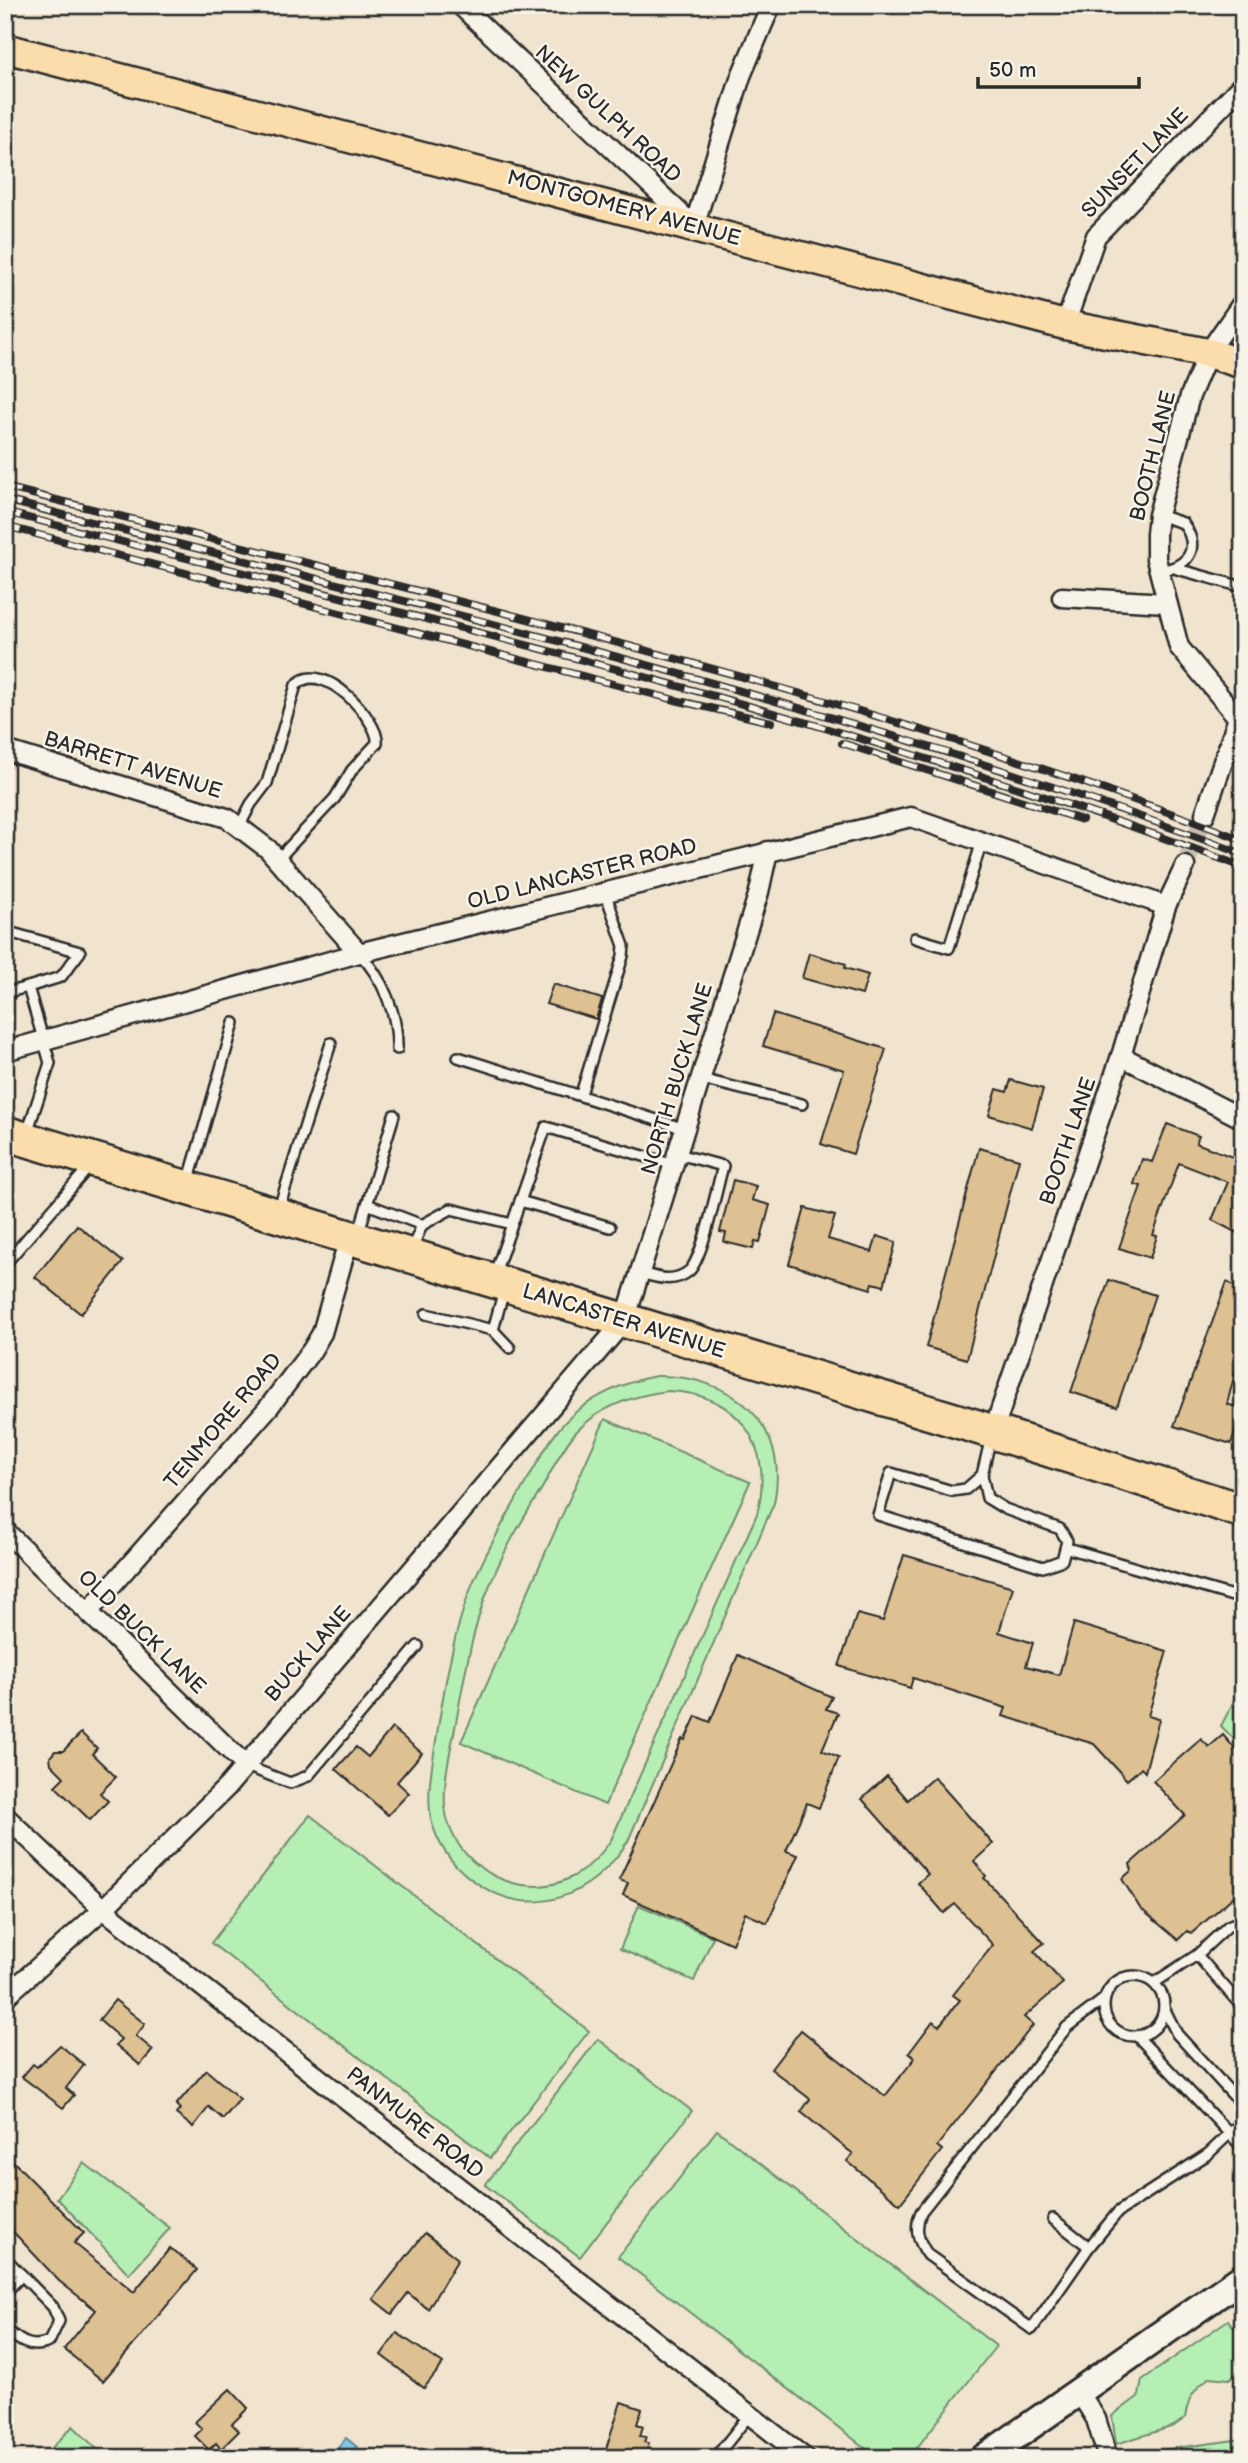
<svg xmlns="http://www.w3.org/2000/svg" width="1248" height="2463" font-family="'Balsamiq Sans',sans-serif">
  <rect width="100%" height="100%" fill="#f0e4ce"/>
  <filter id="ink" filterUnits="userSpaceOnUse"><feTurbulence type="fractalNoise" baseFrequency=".0143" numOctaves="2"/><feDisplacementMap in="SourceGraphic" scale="14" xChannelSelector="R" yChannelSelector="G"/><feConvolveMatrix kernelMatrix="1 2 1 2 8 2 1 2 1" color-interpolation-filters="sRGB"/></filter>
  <g filter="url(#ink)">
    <!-- green -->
    <g fill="#b6efb3" stroke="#708d6f" stroke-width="2" fill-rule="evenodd">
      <path d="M656 1376C731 1375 791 1423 774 1503L628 1841C592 1898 529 1923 471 1879 451 1864 437 1843 431 1819 426 1791 433 1762 437 1734 445 1684 453 1633 472 1585 487 1549 507 1516 526 1482 539 1461 550 1437 567 1420 590 1397 624 1382 656 1376ZM668 1391C739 1393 775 1446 757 1514L611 1840C600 1856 586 1871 568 1879 517 1902 451 1865 445 1807 443 1781 450 1753 455 1728 465 1673 474 1615 499 1564 511 1538 526 1514 541 1490 552 1471 562 1447 577 1431 601 1406 634 1395 668 1391Z"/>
      <polygon points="605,1419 750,1482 605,1805 461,1742"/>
      <polygon points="1243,1683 1243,1748 1221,1726"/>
      <polygon points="310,1815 589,2031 490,2158 211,1943"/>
      <polygon points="639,1905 713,1937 694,1981 620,1949"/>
      <polygon points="598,2039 692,2111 580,2257 485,2185"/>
      <polygon points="717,2130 996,2346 909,2458 878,2458 618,2257"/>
      <polygon points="84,2163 170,2228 129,2274 57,2198"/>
      <path d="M1228 2320 1243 2340V2369L1229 2379 1210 2377C1194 2389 1188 2398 1185 2418L1174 2426 1116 2444 1112 2416 1139 2396 1142 2380Z"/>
      <polygon points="73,2426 106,2458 42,2458"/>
      <polygon points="1243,2439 1243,2458 1121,2458 1124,2455"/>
    </g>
    <!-- water -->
    <polygon fill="#84c4e5" stroke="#60879b" stroke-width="2" points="346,2438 357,2447 348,2458 329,2458"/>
    <!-- building -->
    <g fill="#dec192" stroke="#2b2b2b" stroke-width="2">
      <polygon points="809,953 846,964 845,968 868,975 862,995 802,978"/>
      <polygon points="553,984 602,999 596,1019 546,1004"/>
      <polygon points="773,1014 886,1049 853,1154 821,1144 844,1070 763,1046"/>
      <polygon points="1011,1080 1043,1089 1032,1128 989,1115 997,1089 1007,1092"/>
      <polygon points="1167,1124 1199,1136 1196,1143 1240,1160 1243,1154 1243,1236 1212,1220 1228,1182 1179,1163 1153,1235 1157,1236 1150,1258 1119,1248 1141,1186 1134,1184 1142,1159 1152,1162"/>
      <polygon points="979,1148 1019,1159 967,1359 926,1347"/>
      <polygon points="733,1180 756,1186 752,1200 770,1205 760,1242 755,1241 753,1249 724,1242 726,1233 720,1232"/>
      <polygon points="805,1208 835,1216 828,1239 872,1252 877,1236 896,1242 884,1286 873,1283 871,1289 789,1264"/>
      <polygon points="77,1225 123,1262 81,1314 35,1277"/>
      <polygon points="1109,1280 1155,1295 1117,1407 1071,1392"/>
      <polygon points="1227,1282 1243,1291 1243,1342 1227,1404 1242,1409 1231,1444 1174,1426"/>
      <polygon points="904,1555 1013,1587 999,1632 1033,1643 1026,1666 1059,1675 1074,1623 1167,1651 1148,1716 1159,1719 1145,1772 1141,1768 1127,1780 1094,1744 1003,1716 1006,1708 913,1678 910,1688 839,1666 857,1614 883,1621"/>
      <polygon points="738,1655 832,1697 826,1709 838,1713 822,1750 839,1757 819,1808 807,1803 786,1851 798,1855 767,1923 745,1913 732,1944 623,1895 628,1883 619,1880 682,1739 685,1740 696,1716 710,1722"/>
      <polygon points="392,1728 422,1753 397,1782 409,1793 388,1815 336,1769 356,1747 368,1757"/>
      <polygon points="81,1733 97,1748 92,1754 116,1777 100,1793 108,1801 90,1820 55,1786 64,1777 51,1764 50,1757 55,1751 63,1751"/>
      <polygon points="1223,1735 1243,1758 1243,1888 1192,1933 1187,1931 1178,1940 1140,1908 1122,1879 1132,1870 1130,1864 1185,1815 1153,1781 1201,1739 1209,1747"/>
      <polygon points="887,1776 908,1800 934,1777 993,1844 974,1861 986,1876 984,1878 1044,1943 1034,1951 1063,1983 1024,2017 1033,2025 937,2146 942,2150 900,2204 847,2161 853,2154 801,2112 810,2099 771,2069 801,2030 885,2096 915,2058 909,2053 933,2021 939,2026 960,2000 953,1995 993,1945 955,1904 944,1913 918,1883 928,1874 862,1799"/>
      <polygon points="115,2000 145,2024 136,2036 153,2050 140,2065 116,2045 121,2039 99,2020"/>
      <polygon points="60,2045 84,2065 66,2088 74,2095 63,2108 22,2077 33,2064 37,2067"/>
      <polygon points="206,2070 240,2099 223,2119 209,2107 193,2127 176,2114 180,2109 176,2105"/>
      <polygon points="5,2153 84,2233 74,2243 134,2292 170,2248 197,2270 103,2381 64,2349 96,2310 59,2281 5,2223"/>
      <polygon points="425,2233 458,2259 428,2309 408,2293 392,2314 373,2299"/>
      <polygon points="397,2333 443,2364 424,2388 381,2355"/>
      <polygon points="230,2389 248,2408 232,2424 239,2431 221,2449 216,2443 209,2450 195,2436 202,2429 195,2422"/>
      <polygon points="621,2402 642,2409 637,2424 643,2426 640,2436 646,2437 644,2442 649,2444 644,2458 603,2458"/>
    </g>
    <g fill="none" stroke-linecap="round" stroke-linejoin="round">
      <!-- street-tunnel -->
      <polyline stroke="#c9bfad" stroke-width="18" stroke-dasharray="18 9" stroke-linecap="butt" points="1185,866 1205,814"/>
      <defs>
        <g id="lane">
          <path d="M1158 515 1183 523C1202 550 1187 567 1159 571"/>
          <polyline points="1177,569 1243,587"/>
          <path d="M239 827 251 804 267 783 296 685C323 657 380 722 377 743L352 770 335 798 278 859"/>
          <polyline points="5,931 80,952 61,977 28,987"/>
          <polyline points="915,938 949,948 982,841"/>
          <path d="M359 953C383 978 398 1014 397 1049"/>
          <polyline points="5,993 28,987 50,1063 27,1133"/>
          <polyline points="458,1057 685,1129"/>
          <polyline points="701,1079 802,1104"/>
          <polyline points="581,1094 623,956 624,946 605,892"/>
          <polyline points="188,1183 234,1023"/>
          <polyline points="520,1201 610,1227"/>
          <polyline points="367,1204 422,1225"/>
          <polyline points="278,1211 331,1043"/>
          <polyline points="358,1235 394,1115"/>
          <polyline points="411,1251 422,1225 451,1209 512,1224"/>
          <polyline points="5,1264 89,1167"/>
          <polyline points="495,1273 546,1127 674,1165"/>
          <path d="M641 1273C657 1278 675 1283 689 1271 703 1259 717 1186 723 1166L678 1154"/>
          <polyline points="426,1314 493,1330 504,1290"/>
          <polyline points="493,1330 510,1348"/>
          <polyline points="982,1475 966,1489 952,1491 891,1473 878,1515 1043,1567 1062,1560 1067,1541 1060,1529 1005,1509 987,1498 982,1475 991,1437"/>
          <polyline points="1067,1548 1243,1599"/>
          <polyline points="246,1766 290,1783 308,1776 418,1646"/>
          <polyline points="1243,1920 1228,1926 1197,1955 1243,2008"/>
          <circle cx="1134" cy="2006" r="30"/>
          <polyline points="1154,1983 1197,1955"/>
          <path d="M1104 1999 1067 2027 921 2212C914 2229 918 2241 928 2255L1032 2329 1089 2247 1118 2212 1208 2154 1243 2121"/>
          <polyline points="1164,2008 1177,2034 1243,2106"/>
          <polyline points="1137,2036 1243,2148"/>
          <polyline points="1053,2219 1089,2247"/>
          <path d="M5 2258 53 2307 59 2321 49 2342C30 2350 20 2341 5 2329"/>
          <polyline points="5,2293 22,2275"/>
          <polyline points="715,2458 750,2414"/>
        </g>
        <g id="street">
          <polyline points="460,5 694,226 741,76 771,5"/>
          <polyline points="1065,325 1096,236 1243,84"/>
          <polyline points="1062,597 1167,603"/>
          <polyline points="5,750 227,818 268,849 359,953"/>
          <polyline points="1205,814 1238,718 1179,647 1156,559 1156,534 1158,515 1190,396 1208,353 1243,302"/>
          <polyline points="5,1051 359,953 911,817 1166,906"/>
          <polyline points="1121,1056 1243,1119"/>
          <polyline points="993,1432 1121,1056 1166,906 1185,866"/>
          <polyline points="5,1531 246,1766"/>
          <polyline points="89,1611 269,1407 312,1350 322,1333 349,1238"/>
          <polyline points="5,1816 103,1909 805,2458"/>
          <polyline points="5,1997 103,1909 227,1787 625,1320 759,892 768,851"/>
          <polyline points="1078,2390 1096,2419 1108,2458"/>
        </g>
        <polyline id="secondary" points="984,2458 1243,2277"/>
        <polyline id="primary" points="5,48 1065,325 1208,353 1243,364"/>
        <polyline id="highway" points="5,1133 974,1426 1243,1511"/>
      </defs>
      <!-- lane casing -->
      <use href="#lane" stroke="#2b2b2b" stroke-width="14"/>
      <!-- street casing -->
      <use href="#street" stroke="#2b2b2b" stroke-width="23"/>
      <!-- secondary casing -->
      <use href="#secondary" stroke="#2b2b2b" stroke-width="32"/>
      <!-- primary casing -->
      <use href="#primary" stroke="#2b2b2b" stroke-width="33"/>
      <!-- highway casing -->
      <use href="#highway" stroke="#2b2b2b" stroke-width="38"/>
      <!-- lane -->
      <use href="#lane" stroke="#f7f3e8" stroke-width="9"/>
      <!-- street -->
      <use href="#street" stroke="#f7f3e8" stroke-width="18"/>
      <!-- secondary -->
      <use href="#secondary" stroke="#f7f3e8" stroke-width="26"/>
      <!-- primary -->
      <use href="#primary" stroke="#fbddab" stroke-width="28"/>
      <!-- highway -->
      <use href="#highway" stroke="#fbddab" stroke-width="33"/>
      <defs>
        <g id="rail">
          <path d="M5 487C420 593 842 687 1243 840"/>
          <path d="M5 500C421 606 841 703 1243 854"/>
          <path d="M5 512C421 619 841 715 1243 867"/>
          <polyline points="5,526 675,700 771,722"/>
          <polyline points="842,743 1082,820"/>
        </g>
      </defs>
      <!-- rail casing -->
      <use href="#rail" stroke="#2b2b2b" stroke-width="8"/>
      <!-- rail -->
      <use href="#rail" stroke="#f7f3e8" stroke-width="5" stroke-dasharray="16" stroke-linecap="butt"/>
    </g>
  </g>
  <g text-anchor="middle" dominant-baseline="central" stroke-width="5" stroke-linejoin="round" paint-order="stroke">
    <!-- street labels -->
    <g font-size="21" fill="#2b2b2b" stroke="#f7f3e8">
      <text transform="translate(608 114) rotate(43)">NEW GULPH ROAD</text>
      <text transform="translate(1135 163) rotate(-46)">SUNSET LANE</text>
      <text transform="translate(624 208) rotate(15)">MONTGOMERY AVENUE</text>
      <text transform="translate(1153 456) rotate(-76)">BOOTH LANE</text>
      <text transform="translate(133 765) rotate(17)">BARRETT AVENUE</text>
      <text transform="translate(582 874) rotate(-14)">OLD LANCASTER ROAD</text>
      <text transform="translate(677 1079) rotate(-73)">NORTH BUCK LANE</text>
      <text transform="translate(1068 1141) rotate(-71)">BOOTH LANE</text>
      <text transform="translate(624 1321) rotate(17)">LANCASTER AVENUE</text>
      <text transform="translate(223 1421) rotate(-50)">TENMORE ROAD</text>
      <text transform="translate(142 1632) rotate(44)">OLD BUCK LANE</text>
      <text transform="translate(308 1654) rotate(-49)">BUCK LANE</text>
      <text transform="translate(415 2123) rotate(38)">PANMURE ROAD</text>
    </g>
  </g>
  <!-- margin -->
  <rect width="1248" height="2463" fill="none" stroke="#f7f3e8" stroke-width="28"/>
  <rect x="14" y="14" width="1220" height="2435" fill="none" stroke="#2b2b2b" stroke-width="2.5" filter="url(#ink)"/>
  <!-- scale -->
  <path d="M978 77v10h161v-10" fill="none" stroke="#2b2b2b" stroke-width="3.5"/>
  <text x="989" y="77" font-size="21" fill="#2b2b2b" stroke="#f7f3e8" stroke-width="5" paint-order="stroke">50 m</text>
</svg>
